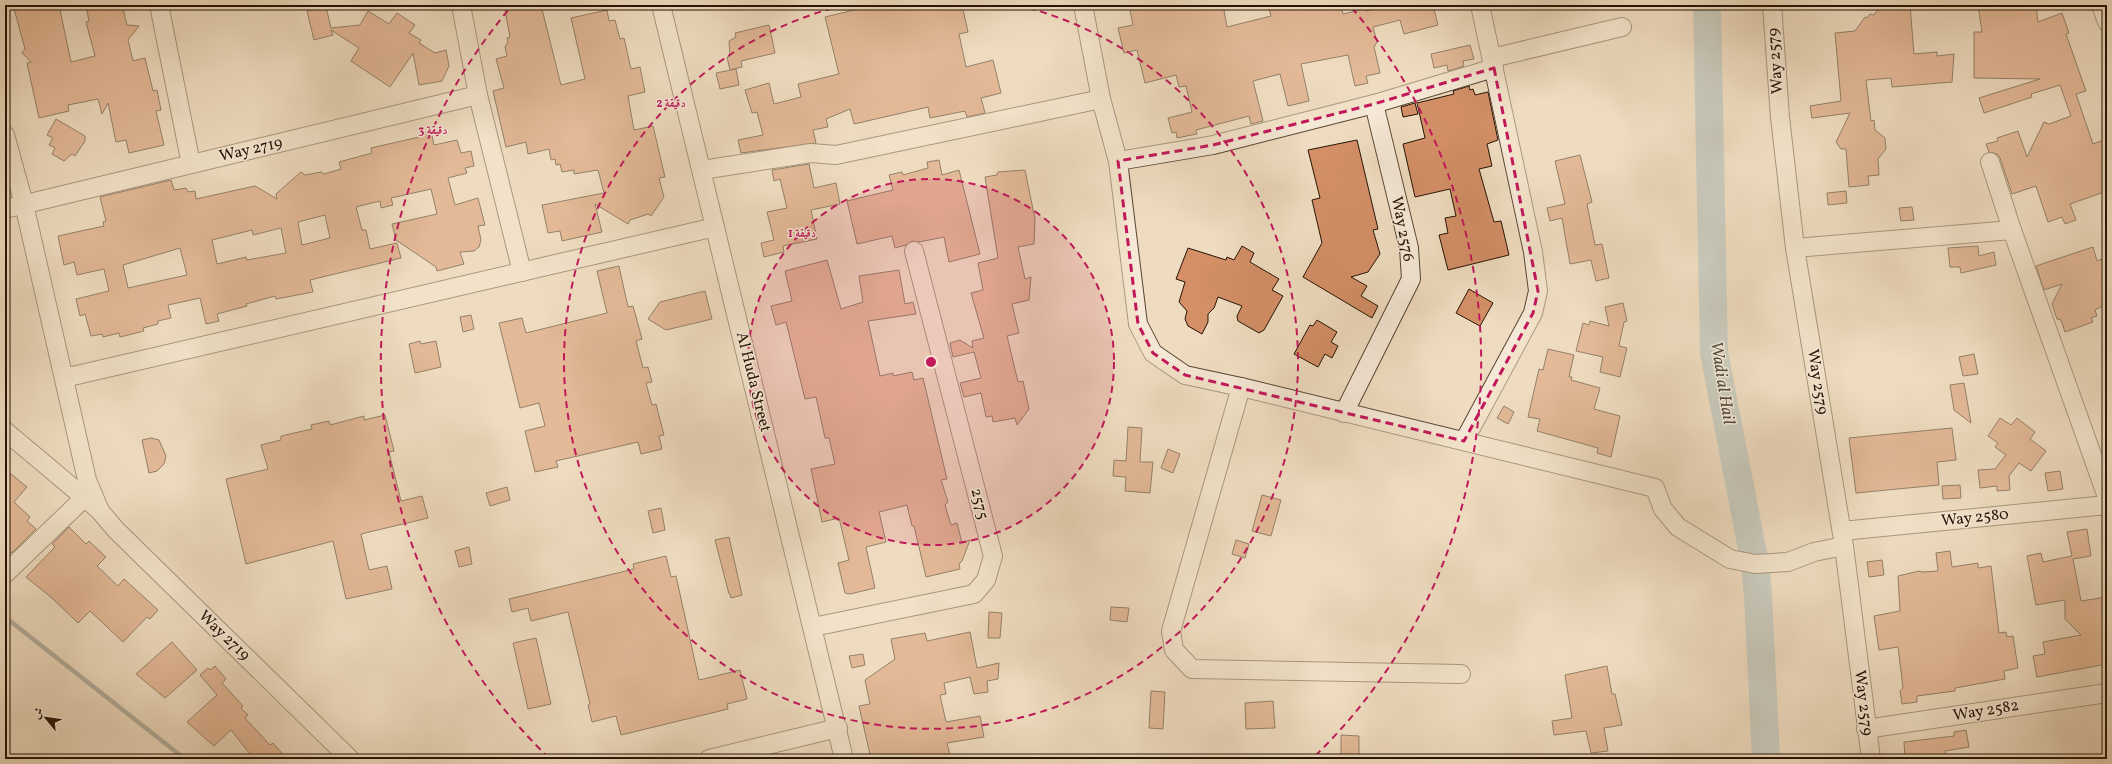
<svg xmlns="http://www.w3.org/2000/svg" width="2112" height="764" font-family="Vollkorn,Amiri,serif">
  <rect width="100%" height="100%" fill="#efdcc0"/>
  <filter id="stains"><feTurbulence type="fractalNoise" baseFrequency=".005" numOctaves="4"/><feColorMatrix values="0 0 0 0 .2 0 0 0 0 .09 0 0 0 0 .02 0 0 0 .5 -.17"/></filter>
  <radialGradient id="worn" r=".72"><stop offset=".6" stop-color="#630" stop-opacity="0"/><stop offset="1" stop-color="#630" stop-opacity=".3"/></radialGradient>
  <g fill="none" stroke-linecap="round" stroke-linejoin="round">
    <!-- stream -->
    <polyline stroke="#6e7673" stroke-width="4.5" points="5,617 185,759"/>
    <!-- river -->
    <polyline stroke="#9fb9be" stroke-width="28" points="1707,5 1714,353 1755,564 1758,595 1766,759"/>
  </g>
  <!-- building -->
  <g fill="#d48f67" stroke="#251203" fill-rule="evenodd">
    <polygon points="13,5 59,5 71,62 95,56 86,22 89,21 86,5 122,5 127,25 139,26 128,40 133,61 145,58 153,91 157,90 161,110 156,111 164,145 129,153 126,140 116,142 108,103 102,114 98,99 68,105 69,111 39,118 27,63 31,62 22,53 25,49"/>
    <polygon points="504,5 541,5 561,85 585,79 571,18 607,10 609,21 615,20 620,39 624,38 631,69 640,67 645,92 628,96 634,130 653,126 665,177 659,178 664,197 651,216 648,214 630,220 628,224 595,204 602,232 562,241 560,231 548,233 542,205 604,193 598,170 574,174 574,170 562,172 560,164 556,165 555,159 551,160 549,149 528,154 526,142 506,147 493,91 504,88 496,59 507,56 505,47 508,42 507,38 510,37"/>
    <polygon points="853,5 962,5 968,32 959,34 966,67 993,60 1001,93 981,98 985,113 967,117 965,111 930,118 928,107 854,124 850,109 826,119 828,127 813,130 816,143 741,153 738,140 763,135 757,112 752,113 745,90 769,83 774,104 801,97 798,84 839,74 825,17 854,10"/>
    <polygon points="1129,5 1223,5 1227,27 1271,16 1268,5 1341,5 1343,14 1365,9 1366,11 1389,5 1433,5 1438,25 1404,34 1400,20 1373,27 1377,42 1374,47 1380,73 1366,76 1368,83 1355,86 1348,55 1301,64 1309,101 1288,106 1280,74 1253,81 1263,121 1251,124 1249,116 1196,130 1197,134 1177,138 1176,132 1172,133 1168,118 1192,112 1186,86 1179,87 1176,75 1145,83 1137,50 1124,53 1118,28 1133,25"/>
    <polygon points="1881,5 1910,5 1914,54 1937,52 1937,56 1954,54 1952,82 1892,87 1891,78 1866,80 1871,121 1874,120 1875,130 1885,138 1886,149 1878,159 1879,175 1868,176 1869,185 1849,187 1846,149 1841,149 1836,142 1850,113 1812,118 1810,106 1841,101 1835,33 1855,31 1865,17 1867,18 1870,14 1874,15"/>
    <polygon points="1978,5 2036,5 2038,22 2062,13 2069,33 2066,34 2086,91 2076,94 2093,144 2107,139 2107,191 2070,204 2076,220 2065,224 2062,217 2048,222 2036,186 2012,194 2000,158 1997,154 1989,152 1986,144 1998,141 1997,138 2018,131 2027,157 2044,122 2049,124 2071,116 2060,85 2031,94 2032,97 1984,113 1979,98 2040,79 1974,78 1974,32 1982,32"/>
    <polygon points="326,7 331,28 360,25 368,11 389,24 397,13 415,25 409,33 421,40 419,43 435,53 446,50 449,66 442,81 419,85 413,53 390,87 351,61 359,48 331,30 333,35 314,40 307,11"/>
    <polygon points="769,25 775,53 741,61 742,67 730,70 727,57 730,56 729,41 736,37 735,33"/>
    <polygon points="1470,45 1474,59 1463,61 1464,66 1448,71 1447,65 1434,68 1431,54"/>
    <polygon points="736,69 739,85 720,89 716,73"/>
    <polygon points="1469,86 1470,90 1473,89 1475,95 1488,92 1498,140 1487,144 1492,166 1479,169 1494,222 1501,221 1509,255 1448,270 1439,235 1448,233 1445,218 1456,216 1450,189 1415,197 1403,144 1425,138 1417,103 1454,94 1453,91"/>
    <polygon points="1415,103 1418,114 1403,117 1401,107"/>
    <polygon points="56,119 85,136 85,141 75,156 72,154 64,161 52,154 55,148 49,145 53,138 47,135"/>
    <path d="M431 131 434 145 457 140 461 153 471 151 474 166 465 168 467 173 448 178 455 205 478 198 485 225 478 226 481 240 479 247 474 251 460 252 464 264 437 271 436 267 396 240 392 224 437 214 431 189 391 198 393 205 381 208 380 201 356 207 362 230H366L370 249 397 243 401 258 310 280 313 292 276 299 275 296 246 304 247 306 217 314 219 321 206 324 200 298 168 305 171 318 158 321V324L143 328 144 331 120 337 119 333 103 337 102 334 91 336 85 314 80 316 76 299 109 291 104 269 77 275 74 262 64 265 58 236 104 226 103 222 106 221 100 197 171 180 174 190 186 188 188 192 195 191 196 199 255 186 277 199 276 194 301 172 305 175 321 172 324 174 341 169 339 162 372 153 371 148 419 137 418 134ZM325 215 330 238 302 245 298 222ZM281 228 286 253 247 260 246 257 217 264 212 240 252 230 253 235ZM180 248 187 275 128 288 123 265Z"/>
    <polygon points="1357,140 1378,229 1373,230 1380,254 1368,272 1351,277 1367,286 1361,296 1378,306 1372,318 1303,277 1322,243 1312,200 1320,198 1308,150"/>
    <polygon points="1580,155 1592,202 1587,204 1595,245 1602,244 1609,278 1596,281 1591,260 1570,264 1562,218 1550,221 1547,208 1565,204 1555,161"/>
    <polygon points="939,160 942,175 959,170 980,254 949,262 944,237 919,242 912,241 906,245 895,248 892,236 857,244 847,201 893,190 889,175 902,172 903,175 928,168 927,162"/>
    <polygon points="809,164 814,188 836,183 840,204 811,210 817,239 783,246 784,252 764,257 761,243 774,240 767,212 787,208 780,179 774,181 772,170"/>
    <polygon points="1025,170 1035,219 1034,244 1018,247 1025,279 1031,277 1029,300 1012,304 1019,333 1007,336 1018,382 1023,381 1029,409 1017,425 1015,418 993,422 992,416 986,417 981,393 964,397 960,383 981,378 974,352 953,357 950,343 960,340 973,348 972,341 984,338 971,293 983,290 978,263 998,258 985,177 997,175 998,172"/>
    <polygon points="1846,191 1847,203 1828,205 1827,193"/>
    <polygon points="1912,207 1914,220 1901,221 1899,208"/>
    <polygon points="1242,246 1254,253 1250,262 1279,279 1272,290 1283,296 1264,330 1259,333 1238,321 1237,316 1242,306 1218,297 1214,308 1208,314 1208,322 1202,334 1188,326 1185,319 1187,311 1179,302 1185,282 1176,279 1188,248 1226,260 1227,257 1234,260"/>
    <polygon points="1978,246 1979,256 1994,252 1996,265 1961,273 1960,267 1950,267 1948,248"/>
    <polygon points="2093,247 2097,261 2107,257 2107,304 2095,310 2097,316 2091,318 2093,322 2065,332 2061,320 2057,319 2052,304 2062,284 2044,290 2036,266"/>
    <polygon points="827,260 841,309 863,302 859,276 899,270 905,304 913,302 916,314 868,321 880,376 893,373 893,376 912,372 914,380 923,378 947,479 941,480 948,502 945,505 951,525 957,523 962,543 970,540 962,561 959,564 960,569 926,577 914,526 912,526 907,505 879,512 886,542 866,547 875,588 850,594 845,593 838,563 849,560 839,518 822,522 811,469 835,464 829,438 825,438 816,397 805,399 786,322 776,325 771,306 792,301 785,271"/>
    <polygon points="619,266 628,307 633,306 642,339 636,341 643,368 648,367 652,382 646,383 652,405 656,404 664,435 659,436 662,449 641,454 638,442 556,461 558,467 535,472 525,431 545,426 539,403 520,408 499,323 522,318 526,333 607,313 597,271"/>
    <polygon points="1469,289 1493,303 1480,326 1456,313"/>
    <polygon points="705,291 712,319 666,330 648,319 660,302"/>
    <polygon points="1623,303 1627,321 1624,322 1619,346 1627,348 1620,377 1600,372 1603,357 1576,351 1583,323 1589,325 1590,321 1609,326 1605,307"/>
    <polygon points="471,315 474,329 463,332 460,317"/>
    <polygon points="1317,320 1337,332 1331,342 1338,346 1332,358 1325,354 1318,367 1294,354 1310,325 1313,326"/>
    <polygon points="420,341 421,344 436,341 441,367 415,373 409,344"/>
    <polygon points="1548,349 1574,355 1569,377 1572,377 1571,380 1600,388 1594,409 1620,416 1611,457 1597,453 1598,448 1537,431 1540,419 1528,417 1539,369 1543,370"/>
    <polygon points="1974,354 1978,374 1963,376 1959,357"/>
    <polygon points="1964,383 1967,400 1971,423 1954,410 1950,385"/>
    <polygon points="1504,406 1514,412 1508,424 1497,418"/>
    <polygon points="385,415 394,451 389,452 401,501 422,496 428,518 361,534 369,570 387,566 392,589 346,599 333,541 246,564 226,479 268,469 261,445 281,440 281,436 312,429 311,425 329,421 330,425 364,416 364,420"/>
    <polygon points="2000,418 2011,425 2017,418 2035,432 2030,439 2046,451 2031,471 2019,463 2009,476 2010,490 1997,491 1997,486 1980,488 1978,470 1995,469 2006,455 1995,447 1998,443 1988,436"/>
    <polygon points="1128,427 1142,428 1140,462 1153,462 1150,493 1125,491 1126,477 1113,476 1114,460 1126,461"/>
    <polygon points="1952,428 1956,460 1937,462 1939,485 1856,493 1849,438"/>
    <polygon points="151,438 159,440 166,456 164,464 157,471 149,473 142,440"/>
    <polygon points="1168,449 1180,454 1173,473 1161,468"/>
    <polygon points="5,469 27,487 14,502 30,517 27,521 36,529 13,552 5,554"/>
    <polygon points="2060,471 2063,489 2048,491 2045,473"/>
    <polygon points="1960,485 1961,498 1943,499 1942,486"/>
    <polygon points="507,487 510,500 490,506 486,493"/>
    <polygon points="1262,495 1281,500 1271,536 1252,531"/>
    <polygon points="661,508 665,530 653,533 648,511"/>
    <polygon points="69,527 86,544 89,541 106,557 97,566 118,586 124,579 158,610 150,619 147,617 123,642 90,611 78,623 52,598 26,577 55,547 52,544"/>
    <polygon points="2087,529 2091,556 2073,559 2081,601 2107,597 2107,647 2104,648 2107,664 2037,677 2033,656 2045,654 2043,642 2081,635 2065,619 2065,600 2036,605 2027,556 2041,553 2043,562 2072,556 2067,532"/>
    <polygon points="729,537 742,595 731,598 730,594 729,594 715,540"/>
    <polygon points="1236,540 1249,544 1245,558 1232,554"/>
    <polygon points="469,547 472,564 459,567 455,551"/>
    <polygon points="1950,551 1952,567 1978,563 1978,568 1991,566 1999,633 2006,632 2007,637 2013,636 2018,668 2004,671 2005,679 1955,688 1955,691 1917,696 1917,702 1902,704 1900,691 1903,688 1898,647 1879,650 1874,616 1900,611 1898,576 1919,571 1922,572 1938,571 1936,553"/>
    <polygon points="666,556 671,577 676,576 699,680 740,670 747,699 727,704 728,709 621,735 616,716 592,722 588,705 590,704 568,612 531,621 528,608 512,612 509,599 634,569 633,564"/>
    <polygon points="1882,560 1884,575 1869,577 1867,562"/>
    <polygon points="1111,607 1129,608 1127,622 1110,620"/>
    <polygon points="989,612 1002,613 1000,638 988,638"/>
    <polygon points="970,632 977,668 999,663 998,679 987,681 988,692 974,694 970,677 944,683 946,694 940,695 946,722 980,716 984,737 947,743 950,755 943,757 944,759 871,759 859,706 870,704 865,680 895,659 891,639 925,633 927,641"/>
    <polygon points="536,638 551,704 528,709 513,643"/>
    <polygon points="172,642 197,670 165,698 136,674"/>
    <polygon points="863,654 865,665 852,668 849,656"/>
    <polygon points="215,666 226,679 222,683 243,706 241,708 248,715 245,718 270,745 273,743 287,759 254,759 231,730 214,746 188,723 187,722 217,695 200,675 208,668 210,670"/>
    <polygon points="1607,666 1612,694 1615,694 1622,725 1604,728 1608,751 1591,753 1586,731 1554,735 1552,721 1572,718 1565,675"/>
    <polygon points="1151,691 1165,692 1163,729 1149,728"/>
    <polygon points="1273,701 1275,728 1246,729 1245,703"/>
    <polygon points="1966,730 1969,747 1945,751 1946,759 1905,759 1904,742 1954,736 1954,732"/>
    <polygon points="1341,735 1359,736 1359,759 1341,759"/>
  </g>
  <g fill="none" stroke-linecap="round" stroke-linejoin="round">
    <defs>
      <g id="minor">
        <polyline points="159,5 191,164"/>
        <polyline points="461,5 478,95 522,272"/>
        <polyline points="661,5 844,759"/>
        <polyline points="1083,5 1101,99 1118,161 1213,145 1374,104 1494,68"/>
        <polyline points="1772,5 1780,117 1795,248 1844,546 1871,759"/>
        <polyline points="2101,5 2107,22"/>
        <polyline points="1492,58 1622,27"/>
        <polyline points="5,135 24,204 87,480 100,511 115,529 350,759"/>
        <polyline points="1118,161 1138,324 1153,353 1185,375 1241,387 1655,488 1663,509 1678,527 1730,559 1755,564 1788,562 1814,552 1844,546"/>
        <polyline points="1990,162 2012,230 2107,497"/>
        <polyline points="702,170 811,153 836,155 1101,99"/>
        <polyline points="5,209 478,95"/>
        <polyline points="1795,248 2012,230"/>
        <polyline points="64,378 715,227"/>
        <polyline points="1241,387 1171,631 1174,650 1192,669 1461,674"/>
        <polyline points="1344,413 1411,279 1409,248 1374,104"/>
        <polyline points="5,431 98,509"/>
        <polyline points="1464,441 1533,313 1538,291 1533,252 1480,5"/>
        <polyline points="1842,531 2107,505"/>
        <polyline points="5,574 84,498"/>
        <polyline points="813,627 974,594 986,580 993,556 914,251"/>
        <polyline points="1866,729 2107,693"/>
        <polyline points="709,759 838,728"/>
      </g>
    </defs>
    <!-- minor casing -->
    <use href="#minor" stroke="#584432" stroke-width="20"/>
    <!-- minor -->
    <use href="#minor" stroke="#f5e8d6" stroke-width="18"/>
  </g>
  <!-- marked area -->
  <path d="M0 0H2112V764H0ZM1494 68 1538 291 1533 313 1464 441 1185 375 1153 353 1138 324 1118 161 1213 145 1374 104Z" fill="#efdcc0" fill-opacity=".55" fill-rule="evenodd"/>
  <path fill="none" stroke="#c2185b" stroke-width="3" stroke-dasharray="8 5" stroke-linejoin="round" d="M1494 68 1538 291 1533 313 1464 441 1185 375 1153 353 1138 324 1118 161 1213 145 1374 104Z"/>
  <!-- distance rings -->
  <circle cx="931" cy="362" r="183" fill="#c2185b" fill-opacity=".12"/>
  <g fill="none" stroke="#c2185b" stroke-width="2" stroke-dasharray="7 5">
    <circle cx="931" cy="362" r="183"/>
    <path d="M1017 5A367 367 0 1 1 845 5"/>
    <path d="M549 758A550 550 0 0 1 510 8M1352 8A550 550 0 0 1 1313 758"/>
  </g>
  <g text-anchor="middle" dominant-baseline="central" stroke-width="3" stroke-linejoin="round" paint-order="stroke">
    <!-- street labels -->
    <g font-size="16" fill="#251203" stroke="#f5e8d6">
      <text transform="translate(1776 61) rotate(-94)">Way 2579</text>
      <text transform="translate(251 150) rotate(-13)">Way 2719</text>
      <text transform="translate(1402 229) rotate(79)">Way 2576</text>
      <text transform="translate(753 382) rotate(76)">Al Huda Street</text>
      <text transform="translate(1817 382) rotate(81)">Way 2579</text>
      <text transform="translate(979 504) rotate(76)">2575</text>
      <text transform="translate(1975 518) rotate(-6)">Way 2580</text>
      <text transform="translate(224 636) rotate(44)">Way 2719</text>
      <text transform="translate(1863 703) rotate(83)">Way 2579</text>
      <text transform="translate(1986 711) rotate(-9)">Way 2582</text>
    </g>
    <!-- water labels -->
    <g font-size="17" font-style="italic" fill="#504c44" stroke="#f5e8d6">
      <text transform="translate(1722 383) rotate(81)">Wadi al Hail</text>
    </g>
  </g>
  <circle cx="931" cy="362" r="6" fill="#c2185b" stroke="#f5e8d6" stroke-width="2"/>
  <g font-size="12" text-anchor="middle" font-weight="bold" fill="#c2185b" stroke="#f5e8d6" stroke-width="3" stroke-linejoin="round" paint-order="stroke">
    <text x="671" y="107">2 دقيقة</text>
    <text x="433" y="134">3 دقيقة</text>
    <text x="802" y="237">1 دقيقة</text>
  </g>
  <!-- margin -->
  <rect width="2112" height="764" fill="none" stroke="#efdcc0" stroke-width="20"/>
  <rect x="6" y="6" width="2100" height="752" fill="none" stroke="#251203" stroke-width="2"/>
  <rect x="10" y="10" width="2092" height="744" fill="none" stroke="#251203"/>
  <!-- north arrow -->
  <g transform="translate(46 718) rotate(299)" stroke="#f5e8d6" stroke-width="3" paint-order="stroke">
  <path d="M0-3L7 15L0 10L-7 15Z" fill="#251203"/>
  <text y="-6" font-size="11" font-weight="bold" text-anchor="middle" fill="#251203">ش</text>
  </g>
  <rect width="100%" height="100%" filter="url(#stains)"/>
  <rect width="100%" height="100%" fill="url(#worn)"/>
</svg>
